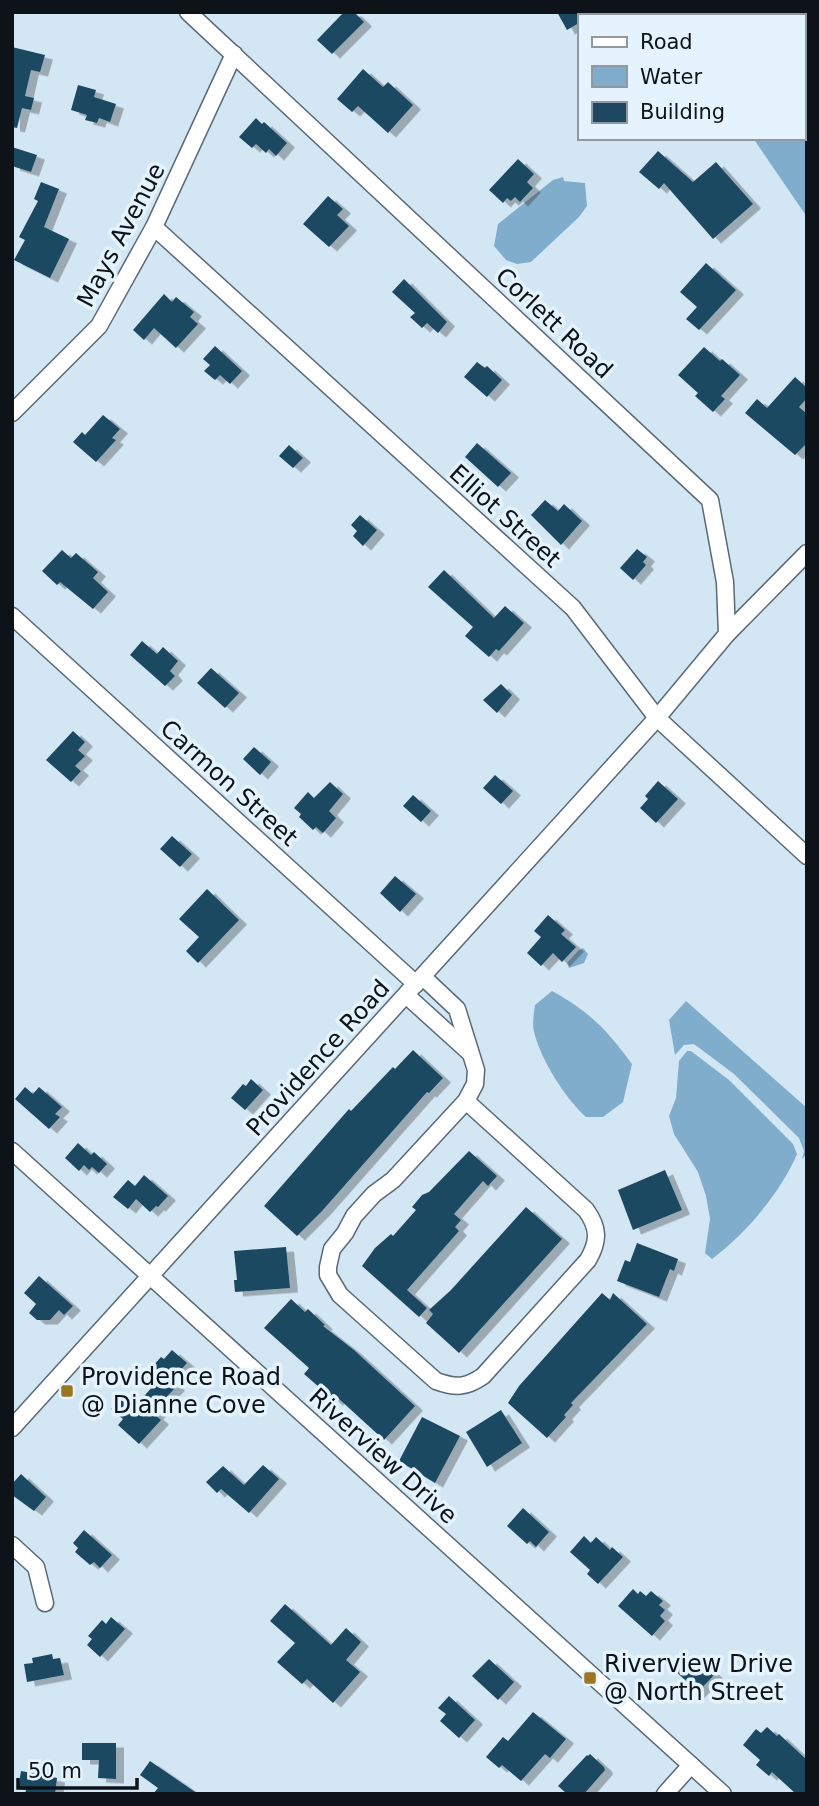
<svg xmlns="http://www.w3.org/2000/svg" width="819" height="1806" font-family="'DejaVu Sans',sans-serif">
  <defs>
    <filter id="shadow"><feDropShadow dx="8" dy="4.5" stdDeviation="0" flood-color="#0004"/></filter>
  </defs>
  <rect width="100%" height="100%" fill="#d3e6f4"/>
  <!-- water -->
  <g fill="#81adcc">
    <polygon points="680,12 807,12 807,217 753,138 803,138 803,16 682,16"/>
    <polygon points="563,177 564,181 585,183 587,206 579,217 531,262 517,264 506,260 494,246 498,224 553,180"/>
    <polygon points="583,948 588,954 584,963 569,968 567,963 578,951"/>
    <path d="M552 991C590 1012 607 1030 632 1064L623 1102 603 1117H586C565 1098 541 1060 534 1032 532 1024 534 1013 535 1005Z"/>
    <polygon points="686,1001 807,1108 807,1154 802,1159 804,1151 799,1138 734,1074 694,1044 684,1045 675,1055 669,1020"/>
    <path d="M687 1051H691L729 1080 793 1144 797 1154C781 1192 745 1235 712 1259L705 1253 710 1219 706 1196 698 1172 674 1134 669 1116 676 1098 679 1061Z"/>
  </g>
  <!-- building -->
  <g fill="#1e4862" filter="url(#shadow)">
    <polygon points="344,12 354,12 364,22 332,54 317,40"/>
    <polygon points="557,12 579,12 579,23 567,30"/>
    <polygon points="12,47 45,55 40,72 31,70 25,96 34,98 31,110 22,108 17,128 12,127"/>
    <polygon points="363,69 383,87 388,82 413,105 388,133 358,106 352,112 337,99"/>
    <polygon points="78,85 96,90 94,97 116,104 110,122 99,118 97,123 85,120 87,115 71,110"/>
    <polygon points="256,118 262,124 264,122 287,143 276,156 269,149 266,153 256,144 252,148 239,137"/>
    <polygon points="12,147 37,155 31,172 12,166"/>
    <polygon points="658,151 693,182 716,162 753,204 713,239 664,183 659,189 639,172"/>
    <polygon points="518,159 534,174 527,182 533,188 520,202 515,197 511,201 507,198 503,203 489,190"/>
    <polygon points="41,182 59,189 44,227 69,239 50,278 14,260 25,240 19,237 38,201 34,199"/>
    <polygon points="328,196 343,209 337,215 349,226 329,247 303,224"/>
    <polygon points="706,263 736,290 699,330 686,319 697,307 680,292"/>
    <polygon points="404,279 447,322 438,333 427,323 422,328 410,317 415,313 392,292"/>
    <polygon points="164,294 172,302 176,297 194,312 190,317 198,324 176,348 154,328 144,340 133,330"/>
    <polygon points="215,346 242,371 230,384 220,375 215,380 204,371 210,365 203,359"/>
    <polygon points="704,347 720,361 722,359 740,375 721,396 725,399 713,412 695,396 698,393 678,375"/>
    <polygon points="477,362 485,368 487,366 502,380 487,397 464,377"/>
    <polygon points="795,377 807,388 807,398 799,407 807,414 807,443 795,455 745,413 757,399 767,408"/>
    <polygon points="103,415 120,429 112,438 116,440 96,462 73,442 82,432 85,435"/>
    <polygon points="477,443 511,473 498,487 465,457"/>
    <polygon points="289,445 303,458 293,468 279,456"/>
    <polygon points="545,500 558,511 564,504 582,521 561,545 531,515"/>
    <polygon points="360,515 377,530 363,546 353,536 357,531 351,525"/>
    <polygon points="637,549 647,557 643,562 646,565 633,580 620,568"/>
    <polygon points="62,550 71,558 76,553 98,572 93,578 108,592 93,609 60,582 57,585 42,571"/>
    <polygon points="444,570 494,618 505,606 524,623 499,651 496,649 489,657 465,636 473,627 428,587"/>
    <polygon points="142,641 157,654 163,647 178,661 170,671 175,676 165,686 130,655"/>
    <polygon points="211,668 239,693 225,708 197,683"/>
    <polygon points="501,684 512,695 497,713 483,700"/>
    <polygon points="73,731 85,742 78,750 85,756 75,766 81,771 71,782 46,760"/>
    <polygon points="254,747 271,762 260,775 243,759"/>
    <polygon points="495,775 513,791 501,804 483,788"/>
    <polygon points="658,781 678,799 656,823 640,808 648,799 645,796"/>
    <polygon points="330,782 343,794 329,811 336,818 323,833 316,827 313,830 299,817 301,814 294,808 308,792 314,798"/>
    <polygon points="413,795 431,811 421,822 403,806"/>
    <polygon points="172,836 192,854 180,867 160,849"/>
    <polygon points="395,876 416,894 400,912 380,893"/>
    <polygon points="207,889 239,920 198,963 186,951 199,937 179,919"/>
    <polygon points="548,915 565,930 561,934 576,947 562,962 553,953 541,966 527,953 541,937 534,931"/>
    <polygon points="413,1050 443,1078 429,1093 427,1092 322,1211 297,1236 264,1206 349,1109 351,1111 393,1067 395,1069"/>
    <polygon points="251,1079 263,1090 245,1110 231,1098 243,1084 246,1086"/>
    <polygon points="25,1087 33,1094 39,1087 62,1107 55,1114 60,1117 49,1129 15,1099"/>
    <polygon points="78,1143 91,1155 94,1152 107,1164 99,1173 92,1167 89,1170 84,1165 79,1171 65,1158"/>
    <polygon points="469,1151 497,1176 488,1186 483,1181 454,1214 461,1220 455,1227 459,1231 407,1290 427,1308 419,1317 362,1266 375,1248 391,1234 393,1236 416,1210 412,1207 422,1195 429,1192"/>
    <polygon points="665,1170 682,1210 633,1230 618,1190"/>
    <polygon points="144,1175 168,1196 158,1207 156,1206 150,1212 136,1199 128,1209 113,1197 128,1180 135,1186"/>
    <polygon points="526,1207 562,1239 459,1353 426,1323 433,1314 429,1310 451,1290"/>
    <polygon points="637,1243 678,1259 674,1271 670,1269 659,1297 617,1281 625,1260 630,1262"/>
    <polygon points="286,1247 290,1288 235,1292 234,1280 237,1280 234,1251"/>
    <polygon points="39,1276 73,1306 64,1315 59,1310 50,1320 37,1320 29,1313 36,1304 24,1293"/>
    <polygon points="602,1293 610,1300 613,1293 647,1324 571,1403 573,1405 564,1415 566,1417 547,1438 508,1403 519,1386"/>
    <polygon points="291,1299 305,1312 308,1309 325,1325 323,1326 354,1350 415,1406 384,1440 338,1398 335,1401 304,1374 309,1368 264,1328"/>
    <polygon points="172,1350 187,1363 171,1381 177,1386 155,1409 158,1412 155,1415 161,1420 139,1444 118,1425 123,1419 111,1409 120,1399 130,1398 137,1404 154,1385 144,1376 161,1357 164,1359"/>
    <polygon points="501,1410 522,1443 487,1467 466,1432"/>
    <polygon points="422,1417 460,1436 435,1483 399,1461"/>
    <polygon points="263,1465 279,1479 249,1513 221,1489 217,1493 206,1482 223,1466 244,1485"/>
    <polygon points="21,1474 46,1497 34,1511 12,1495 12,1484"/>
    <polygon points="523,1508 549,1532 536,1547 530,1541 527,1544 507,1526"/>
    <polygon points="84,1530 112,1555 100,1568 94,1562 90,1565 75,1552 78,1548 73,1543"/>
    <polygon points="584,1536 591,1543 596,1537 610,1550 612,1547 623,1557 598,1584 587,1574 590,1570 570,1552"/>
    <polygon points="633,1589 638,1594 640,1591 646,1596 651,1591 663,1601 659,1605 665,1610 660,1616 665,1621 652,1636 618,1606"/>
    <polygon points="285,1604 331,1645 346,1628 361,1642 346,1660 360,1672 333,1703 307,1679 302,1684 277,1662 295,1643 270,1621"/>
    <polygon points="111,1617 125,1629 100,1657 87,1645 92,1639 88,1636 102,1620 106,1624"/>
    <polygon points="52,1654 53,1659 60,1658 64,1675 27,1682 24,1664 33,1663 32,1658"/>
    <polygon points="686,1655 701,1668 705,1664 715,1674 696,1694 682,1682 684,1679 673,1669"/>
    <polygon points="489,1659 514,1682 498,1700 472,1676"/>
    <polygon points="449,1696 475,1720 459,1738 440,1721 446,1714 438,1708"/>
    <polygon points="533,1712 566,1739 550,1758 545,1754 521,1781 502,1765 499,1768 486,1757 503,1737 508,1741"/>
    <polygon points="767,1727 777,1736 779,1734 807,1760 807,1794 796,1794 772,1772 769,1776 756,1765 760,1760 743,1745 756,1729 761,1733"/>
    <polygon points="82,1743 116,1743 116,1779 98,1778 99,1760 82,1760"/>
    <polygon points="590,1754 604,1767 605,1770 584,1794 567,1794 558,1786 587,1755 588,1756"/>
    <polygon points="150,1761 198,1794 153,1794 158,1788 140,1775"/>
    <polygon points="21,1771 57,1778 55,1794 25,1794 26,1790 18,1789"/>
  </g>
  <g fill="none" stroke-linecap="round" stroke-linejoin="round">
    <defs>
      <g id="minor">
        <polyline points="154,227 573,608 657,718 807,856"/>
        <polyline points="12,413 99,326 154,227 234,54"/>
        <polyline points="12,616 416,984"/>
        <polyline points="727,634 807,553"/>
        <path d="M423 977 457 1009 476 1070 475 1084 466 1101 393 1180 374 1194 354 1216 345 1233 332 1249 328 1267V1275L340 1295 436 1381C455 1388 466 1388 483 1376L588 1260C599 1241 599 1228 586 1210L466 1101"/>
        <polyline points="406,995 469,1052"/>
        <polyline points="12,1151 723,1794"/>
        <polyline points="12,1428 657,718 727,634 725,582 710,500 188,12"/>
        <polyline points="12,1545 36,1567 45,1603"/>
        <polyline points="665,1794 691,1765"/>
      </g>
    </defs>
    <!-- minor casing -->
    <use href="#minor" stroke="#596a75" stroke-width="19"/>
    <!-- minor -->
    <use href="#minor" stroke="#fff" stroke-width="16"/>
  </g>
  <!-- markers -->
  <g fill="#9a7621" stroke="#e4f3fe" stroke-width="2.5">
    <rect x="60" y="1384" width="14" height="14" rx="3.5"/>
    <rect x="583" y="1671" width="14" height="14" rx="3.5"/>
  </g>
  <g text-anchor="middle" dominant-baseline="central" stroke-width="7" stroke-linejoin="round" paint-order="stroke">
    <!-- street labels -->
    <g font-size="24" fill="#0d1318" stroke="#e4f3fe">
      <text transform="translate(121 235) rotate(-62)">Mays Avenue</text>
      <text transform="translate(554 323) rotate(43)">Corlett Road</text>
      <text transform="translate(505 516) rotate(42)">Elliot Street</text>
      <text transform="translate(229 783) rotate(42)">Carmon Street</text>
      <text transform="translate(318 1058) rotate(-48)">Providence Road</text>
      <text transform="translate(383 1456) rotate(42)">Riverview Drive</text>
    </g>
    <!-- poi labels -->
    <g font-size="24" fill="#0d1318" stroke="#e4f3fe" text-anchor="start">
      <text x="81" y="1377">Providence Road<tspan x="81" dy="28">@ Dianne Cove</tspan></text>
      <text x="604" y="1664">Riverview Drive<tspan x="604" dy="28">@ North Street</tspan></text>
    </g>
  </g>
  <!-- border -->
  <rect width="819" height="1806" fill="none" stroke="#0d1318" stroke-width="28"/>
  <!-- legend -->
  <rect x="578" y="14" width="228" height="126" fill="#e4f3fe" stroke="#8e99a2" stroke-width="2"/>
  <rect x="592" y="37" width="35" height="10" fill="#ffffff" stroke="#8e99a2" stroke-width="2"/>
  <text x="640" y="49" font-size="21" fill="#0d1318">Road</text>
  <rect x="592" y="66" width="35" height="21" fill="#81adcc" stroke="#8e99a2" stroke-width="2"/>
  <text x="640" y="84" font-size="21" fill="#0d1318">Water</text>
  <rect x="592" y="102" width="35" height="21" fill="#1e4862" stroke="#8e99a2" stroke-width="2"/>
  <text x="640" y="119" font-size="21" fill="#0d1318">Building</text>
  <!-- scale -->
  <path d="M18 1778v10h119v-10" fill="none" stroke="#0d1318" stroke-width="3.5"/>
  <text x="28" y="1778" font-size="21" fill="#0d1318" stroke="#e4f3fe" stroke-width="5" paint-order="stroke">50 m</text>
</svg>
